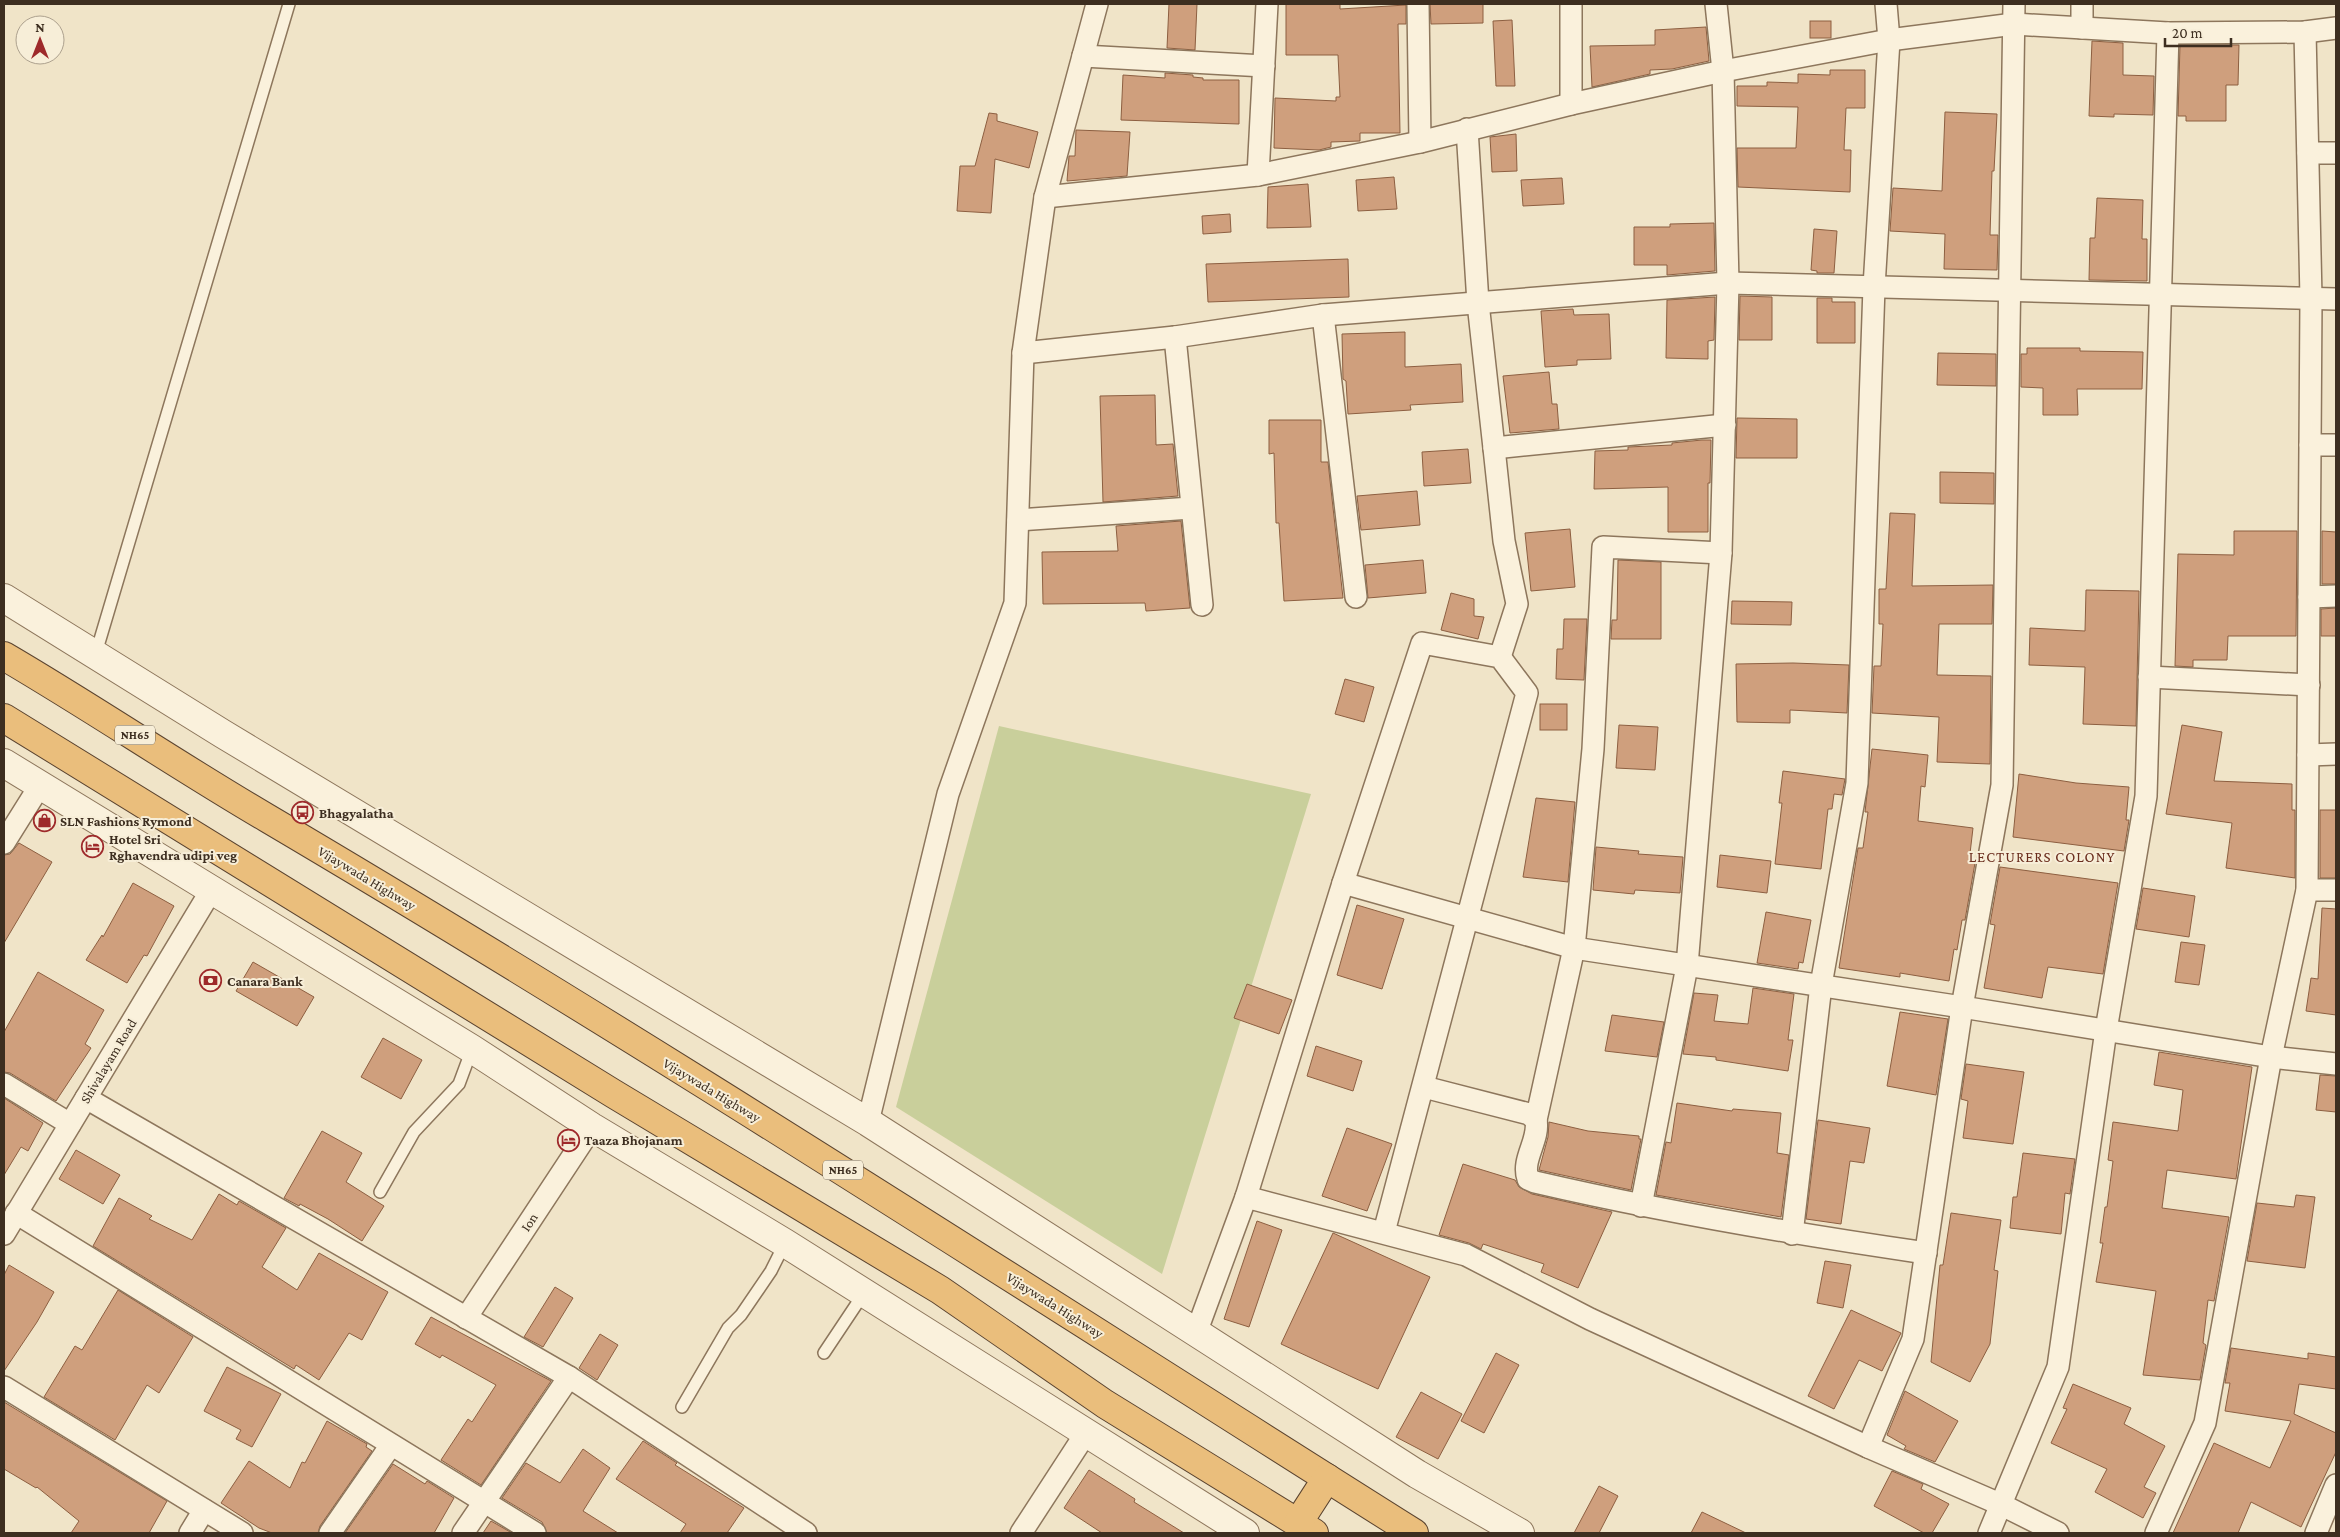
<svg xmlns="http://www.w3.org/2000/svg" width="2340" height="1537" font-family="'Crimson Pro',serif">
  <rect width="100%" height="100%" fill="#f0e4c8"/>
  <!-- green -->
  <polygon fill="#c9cf9b" points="999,726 1311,794 1162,1274 896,1107"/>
  <!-- building -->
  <g fill="#cf9f7d" stroke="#8d5f41">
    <polygon points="1169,4 1197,4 1195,50 1167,48"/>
    <polygon points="1286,4 1340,4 1340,9 1406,5 1406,24 1398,24 1400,133 1360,133 1360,141 1331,142 1331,147 1319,150 1274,148 1275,98 1336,101 1336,97 1340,97 1338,55 1286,55"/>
    <polygon points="1430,4 1483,4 1483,23 1431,24"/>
    <polygon points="1512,20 1515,86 1496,86 1493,21"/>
    <rect x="1810" y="21" width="21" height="17"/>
    <polygon points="1706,27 1709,61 1672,69 1650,70 1650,74 1592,87 1590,46 1655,45 1655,30"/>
    <polygon points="2092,41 2123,43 2123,75 2154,76 2153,115 2114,114 2114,117 2089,116"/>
    <polygon points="2180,45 2239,45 2238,85 2226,85 2226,121 2186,121 2186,116 2178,116"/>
    <polygon points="1830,70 1865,70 1865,108 1846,108 1844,150 1851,150 1850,192 1738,187 1737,148 1796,148 1798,107 1737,106 1737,86 1767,86 1767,82 1798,83 1798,74 1830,75"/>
    <polygon points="1165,73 1193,75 1193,77 1203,78 1203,80 1239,80 1239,124 1121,120 1123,75 1165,78"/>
    <polygon points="1945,112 1997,114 1994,171 1992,171 1990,235 1998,235 1997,270 1944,269 1945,234 1890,231 1893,188 1942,191"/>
    <polygon points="989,113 997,114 997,121 1038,132 1029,168 995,159 991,213 957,211 960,166 975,166"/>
    <polygon points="1076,130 1130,132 1127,176 1067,181 1069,156 1075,156"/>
    <polygon points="1516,134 1517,171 1492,172 1490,137"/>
    <polygon points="1394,177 1397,209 1358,211 1356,180"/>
    <polygon points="1562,178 1564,204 1523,206 1521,180"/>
    <polygon points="1308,184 1311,227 1267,228 1268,187"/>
    <polygon points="2097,198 2143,200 2142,239 2147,239 2147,281 2089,280 2090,238 2095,238"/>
    <polygon points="1230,214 1231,232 1203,234 1202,216"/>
    <polygon points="1714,223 1715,271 1667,275 1667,265 1634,265 1634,227 1670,227 1670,224"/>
    <polygon points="1814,229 1837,231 1834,273 1817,273 1817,271 1811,270"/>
    <polygon points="1348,259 1349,297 1208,302 1206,264"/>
    <polygon points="1740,296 1772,297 1772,340 1739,340"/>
    <polygon points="1715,297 1714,340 1708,341 1708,359 1666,358 1667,300"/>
    <polygon points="1817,298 1832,298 1832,302 1855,302 1855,343 1817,343"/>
    <polygon points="1573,309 1574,315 1609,314 1611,359 1577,360 1577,365 1545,367 1541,311"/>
    <polygon points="1405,332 1405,367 1461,364 1463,402 1410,405 1411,410 1348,414 1346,381 1343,379 1342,334"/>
    <polygon points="2027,348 2080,348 2080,351 2143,352 2142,389 2077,389 2078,415 2043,415 2043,388 2021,387 2021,354 2027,354"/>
    <polygon points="1938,353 1996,354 1996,386 1937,385"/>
    <polygon points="1549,372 1552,404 1557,404 1559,429 1510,433 1503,376"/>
    <polygon points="1155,395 1156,445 1173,444 1178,496 1103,502 1100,396"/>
    <polygon points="1737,418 1797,419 1797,458 1736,458"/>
    <polygon points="1269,420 1321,420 1321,462 1328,462 1343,598 1284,601 1279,523 1276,523 1274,453 1269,454"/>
    <polygon points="1702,440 1711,440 1710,483 1708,483 1708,532 1668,532 1668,487 1594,489 1595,451 1628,450 1628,447 1672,445 1672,443"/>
    <polygon points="1468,449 1471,483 1424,486 1422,452"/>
    <polygon points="1940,472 1994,473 1994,504 1940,503"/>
    <polygon points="1417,491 1420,525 1361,530 1357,496"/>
    <polygon points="1890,513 1915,514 1912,586 1993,585 1992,624 1939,624 1937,675 1991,676 1990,764 1937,762 1939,717 1872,713 1874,666 1881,666 1883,624 1879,624 1879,589 1886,589"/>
    <polygon points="1181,521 1190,608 1146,611 1145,603 1043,604 1042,552 1118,551 1116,526"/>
    <polygon points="1570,529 1575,587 1531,591 1525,533"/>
    <polygon points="2234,531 2297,531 2296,636 2228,636 2227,660 2193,660 2193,667 2175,666 2178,554 2234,555"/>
    <polygon points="2322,531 2336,532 2336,584 2322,584"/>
    <polygon points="1423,560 1426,593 1368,598 1365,565"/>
    <polygon points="1618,560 1661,562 1661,639 1611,639 1612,620 1617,620"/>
    <polygon points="2086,590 2139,591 2136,726 2083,724 2085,667 2029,665 2030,628 2085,631"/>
    <polygon points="1451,593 1474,599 1474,616 1484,617 1478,639 1441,630"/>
    <polygon points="1732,601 1792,602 1791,625 1731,624"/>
    <polygon points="2336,608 2336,636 2321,636 2321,609"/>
    <polygon points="1564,619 1587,619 1584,680 1556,679 1557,649 1563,649"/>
    <polygon points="1793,663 1849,665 1847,713 1790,710 1790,723 1737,722 1736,664"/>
    <polygon points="1345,679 1374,687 1364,722 1335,714"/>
    <rect x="1540" y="704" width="27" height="26"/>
    <polygon points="1619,725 1658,727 1655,770 1616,768"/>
    <polygon points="2182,725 2222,732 2214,781 2292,784 2292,810 2295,810 2295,878 2226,868 2232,823 2166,814"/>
    <polygon points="1872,749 1928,755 1925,787 1921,786 1918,821 1973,828 1969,862 1975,863 1965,920 1962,920 1957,950 1954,949 1949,981 1900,973 1900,977 1839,968 1858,848 1863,848 1868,812 1865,812"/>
    <polygon points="1783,771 1845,779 1842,795 1834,794 1832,809 1828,809 1821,869 1775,864 1782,803 1779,803"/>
    <polygon points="2019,774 2076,783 2129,787 2126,820 2129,820 2124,851 2013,837"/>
    <polygon points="1536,798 1575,802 1568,882 1523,877"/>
    <rect x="2320" y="810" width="16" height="68"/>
    <polygon points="19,843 52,862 4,943 4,855 10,854"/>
    <polygon points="1596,847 1639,851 1638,854 1683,857 1680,893 1635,890 1634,894 1593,890"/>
    <polygon points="1720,855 1771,861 1767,893 1717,887"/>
    <polygon points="2000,867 2118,883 2103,974 2048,967 2042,998 1984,988 1995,925 1990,924"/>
    <polygon points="133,883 174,906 147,956 144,955 127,983 86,960 102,935 103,937"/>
    <polygon points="2143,888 2195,896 2189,937 2136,929"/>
    <polygon points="1357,905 1404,919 1382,989 1337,975"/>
    <polygon points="2322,908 2336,909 2336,1015 2306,1011 2311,978 2318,979"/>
    <polygon points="1766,912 1811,920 1803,963 1799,962 1798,969 1757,963"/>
    <polygon points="2181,942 2205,945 2199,985 2175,982"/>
    <polygon points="253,962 314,997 297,1026 236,991"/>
    <polygon points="38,972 104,1010 85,1044 91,1048 56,1101 10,1073 4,1072 4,1032"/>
    <polygon points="1247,984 1292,1000 1279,1034 1234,1018"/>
    <polygon points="1753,988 1794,994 1788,1040 1793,1040 1788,1071 1716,1060 1716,1057 1683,1054 1694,993 1718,995 1714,1021 1748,1024"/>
    <polygon points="1900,1012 1948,1019 1936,1095 1887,1086"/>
    <polygon points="1612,1015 1664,1022 1657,1057 1605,1051"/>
    <polygon points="383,1038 422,1060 401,1099 361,1077"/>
    <polygon points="1316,1046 1362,1061 1353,1091 1307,1076"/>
    <polygon points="2159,1052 2252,1067 2236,1179 2167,1170 2162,1208 2229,1217 2214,1301 2208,1300 2203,1343 2206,1345 2200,1380 2143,1375 2156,1291 2096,1282 2103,1243 2100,1243 2105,1207 2107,1207 2113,1161 2108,1160 2113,1122 2178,1131 2183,1090 2154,1085"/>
    <polygon points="1966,1064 2024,1072 2013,1144 1963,1138 1968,1101 1961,1099"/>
    <polygon points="2320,1075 2336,1076 2336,1112 2316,1110"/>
    <polygon points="4,1098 43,1123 28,1151 21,1147 4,1175"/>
    <polygon points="1677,1103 1732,1111 1733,1109 1781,1113 1777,1153 1789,1155 1781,1217 1656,1195 1666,1142 1671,1143"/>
    <polygon points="1818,1120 1870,1128 1864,1163 1850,1161 1841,1224 1806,1219"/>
    <polygon points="1549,1122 1588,1131 1639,1136 1639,1139 1641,1139 1631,1190 1539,1170 1548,1137"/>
    <polygon points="1347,1128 1392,1144 1367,1211 1322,1196"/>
    <polygon points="322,1131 362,1153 346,1182 384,1206 362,1241 328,1219 300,1204 299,1206 284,1198"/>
    <polygon points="76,1150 120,1175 103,1204 59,1179"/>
    <polygon points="2023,1153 2075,1159 2070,1194 2065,1193 2061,1234 2010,1228 2013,1197 2017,1197"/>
    <polygon points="1463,1164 1515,1180 1519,1187 1532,1194 1612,1212 1578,1288 1541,1272 1544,1264 1483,1244 1481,1249 1469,1243 1439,1235"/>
    <polygon points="219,1194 237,1205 239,1201 286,1228 262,1267 297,1290 319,1253 388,1292 362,1340 349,1333 319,1380 296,1365 294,1369 93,1246 119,1198 152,1216 149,1219 192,1240"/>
    <polygon points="2296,1195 2315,1197 2305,1268 2247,1261 2257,1203 2294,1207"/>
    <polygon points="1951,1213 2001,1220 1994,1270 1998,1271 1990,1344 1970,1382 1931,1362 1940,1265 1943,1265"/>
    <polygon points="1257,1221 1282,1230 1249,1327 1224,1319"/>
    <polygon points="1333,1233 1430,1277 1378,1389 1281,1344"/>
    <polygon points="1825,1261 1851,1265 1843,1308 1817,1303"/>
    <polygon points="9,1265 54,1292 37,1322 4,1371 4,1275"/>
    <polygon points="555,1287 573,1298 543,1347 524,1337"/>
    <polygon points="118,1290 193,1337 159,1393 147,1385 115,1440 44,1397 75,1346 82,1350"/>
    <polygon points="1851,1310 1901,1333 1882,1371 1859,1360 1834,1409 1808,1396"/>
    <polygon points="431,1317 551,1381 481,1485 441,1460 468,1419 472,1422 496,1385 442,1355 440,1358 415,1344"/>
    <polygon points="600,1334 618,1345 597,1380 579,1368"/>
    <polygon points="2231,1348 2308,1359 2308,1353 2336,1357 2336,1389 2299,1384 2294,1414 2336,1433 2336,1452 2301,1527 2251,1502 2238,1533 2173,1533 2214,1443 2270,1468 2291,1421 2225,1411 2230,1383 2225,1383"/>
    <polygon points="1496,1353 1519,1365 1484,1433 1461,1421"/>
    <polygon points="227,1367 281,1394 252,1447 236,1439 241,1430 204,1411"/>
    <polygon points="2073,1384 2131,1408 2124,1424 2165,1446 2144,1487 2156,1493 2143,1518 2095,1492 2107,1469 2051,1443 2067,1409 2063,1408"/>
    <polygon points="1905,1391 1958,1421 1935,1462 1904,1449 1906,1446 1887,1435"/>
    <polygon points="1421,1392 1462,1414 1438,1459 1396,1437"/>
    <polygon points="4,1402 167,1501 149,1533 71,1533 79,1521 37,1487 36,1488 4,1469"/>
    <polygon points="327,1421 367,1444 366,1447 372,1451 320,1526 318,1533 272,1533 259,1528 221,1503 249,1461 290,1488 302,1462 305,1463"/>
    <polygon points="643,1441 677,1463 675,1465 744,1508 727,1533 680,1533 686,1524 616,1479"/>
    <polygon points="583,1449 610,1468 583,1511 618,1533 547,1533 542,1522 502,1498 526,1463 560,1483"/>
    <polygon points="393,1464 425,1484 427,1481 454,1498 434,1533 345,1533"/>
    <polygon points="1089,1470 1135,1499 1134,1502 1184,1533 1102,1533 1064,1508"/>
    <polygon points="1892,1471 1923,1484 1921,1489 1949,1504 1932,1533 1924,1533 1874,1506"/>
    <polygon points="1599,1486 1618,1496 1599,1533 1574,1533"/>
    <polygon points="1702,1512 1746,1533 1691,1533"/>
    <polygon points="491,1521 512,1533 483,1533"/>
  </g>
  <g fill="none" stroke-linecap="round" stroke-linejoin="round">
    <defs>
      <g id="service">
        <polyline points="96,653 289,4"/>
        <polyline points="380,1192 414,1132 459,1084 472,1049"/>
        <polyline points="824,1353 864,1293"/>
        <polyline points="682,1407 728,1328 741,1315 771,1271 785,1243"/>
      </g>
      <g id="minor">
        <polyline points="1418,4 1420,142"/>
        <polyline points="1571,4 1571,104"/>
        <polyline points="2082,28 2082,4"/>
        <polyline points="1083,56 1264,66"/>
        <polyline points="1467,129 1478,303 1494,448 1504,541 1517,604 1500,657"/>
        <polyline points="2308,153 2336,153"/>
        <polyline points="1258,175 1267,4"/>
        <polyline points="1045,197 1258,175 1420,142 1571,104 1723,71 1889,40 2014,24 2168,33 2305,32 2336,28"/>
        <polyline points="1323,315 1356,597"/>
        <polyline points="1175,337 1202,605"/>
        <polyline points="1023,353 1175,337 1323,315 1728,283 2336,299"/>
        <polyline points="2310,445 2336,445"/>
        <polyline points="1494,448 1725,425"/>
        <polyline points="1018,520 1191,508"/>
        <polyline points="2309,597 2336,596"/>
        <polyline points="2149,677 2309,685"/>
        <polyline points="2308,755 2336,754"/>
        <polyline points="4,843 39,787"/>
        <polyline points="1343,883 1574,948 1962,1007 2271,1057 2336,1064"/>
        <polyline points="2307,890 2336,890"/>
        <polyline points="4,1084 70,1124"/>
        <path d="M1424 1087 1529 1114 1536 1120C1540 1140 1521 1159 1528 1179L1535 1182C1664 1212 1794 1234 1926 1253"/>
        <polyline points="86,1098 569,1377 806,1533"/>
        <polyline points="1536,1120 1574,948 1593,749 1603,547 1721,553"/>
        <polyline points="868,1122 948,794 1015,603 1023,353 1045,197 1097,4"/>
        <polyline points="1246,1197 1466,1255 1590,1319 1868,1447 2002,1505 2058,1533"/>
        <polyline points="1641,1206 1687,966 1721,553 1728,283 1723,71 1716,4"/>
        <polyline points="16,1213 535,1533"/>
        <polyline points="4,1234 212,889"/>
        <polyline points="1792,1234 1821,985 1857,783 1874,287 1889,40 1886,4"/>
        <polyline points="466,1318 592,1127"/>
        <polyline points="1196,1333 1246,1197 1343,883 1422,643 1500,657 1527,693 1384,1232"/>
        <polyline points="4,1387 242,1533"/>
        <polyline points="1868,1447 1913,1339 1962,1007 2002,785 2014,4"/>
        <polyline points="190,1533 204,1510"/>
        <polyline points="330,1533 391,1445"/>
        <polyline points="463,1533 569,1377"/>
        <polyline points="1021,1533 1086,1433"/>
        <polyline points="1989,1533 2058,1367 2106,1030 2146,796 2168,33"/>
        <polyline points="2156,1533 2205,1423 2271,1057 2307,890 2311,298 2305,32"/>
        <polyline points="2316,1533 2336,1485"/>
      </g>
      <g id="tertiary">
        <polyline points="4,598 223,734 868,1122 1417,1474 1520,1533"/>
        <polyline points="4,763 472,1049 592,1127 785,1243 1245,1533"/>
      </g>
      <g id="trunk">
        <path d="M4 656C93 708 178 766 267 818 655 1047 1033 1293 1414 1533"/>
        <polyline points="4,718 614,1094 940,1290 1105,1404 1314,1533"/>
        <polyline points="1298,1523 1327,1478"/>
      </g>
    </defs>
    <!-- service casing -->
    <use href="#service" stroke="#8d765c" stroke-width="14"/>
    <!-- minor casing -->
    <use href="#minor" stroke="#8d765c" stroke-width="24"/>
    <!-- tertiary casing -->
    <use href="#tertiary" stroke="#8d765c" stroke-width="30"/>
    <!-- trunk casing -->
    <use href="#trunk" stroke="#5b4430" stroke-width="30"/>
    <!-- service -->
    <use href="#service" stroke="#faf1dc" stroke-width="11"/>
    <!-- minor -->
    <use href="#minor" stroke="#faf1dc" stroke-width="21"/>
    <!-- tertiary -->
    <use href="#tertiary" stroke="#faf1dc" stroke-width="28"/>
    <!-- trunk -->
    <use href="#trunk" stroke="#eabe7c" stroke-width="28"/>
  </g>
  <!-- icons -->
  <defs>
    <symbol id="bus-ring" viewBox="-11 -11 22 22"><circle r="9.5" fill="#f7eed8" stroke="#9e2a2b" stroke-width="1.5"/><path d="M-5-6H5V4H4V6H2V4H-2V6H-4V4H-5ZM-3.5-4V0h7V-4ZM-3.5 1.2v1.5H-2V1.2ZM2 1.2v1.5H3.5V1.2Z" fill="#9e2a2b"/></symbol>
    <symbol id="shop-ring" viewBox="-11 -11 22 22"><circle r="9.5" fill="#f7eed8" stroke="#9e2a2b" stroke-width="1.5"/><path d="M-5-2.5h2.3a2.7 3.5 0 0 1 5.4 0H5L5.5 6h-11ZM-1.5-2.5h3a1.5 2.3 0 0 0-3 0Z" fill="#9e2a2b"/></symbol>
    <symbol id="hotel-ring" viewBox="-11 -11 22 22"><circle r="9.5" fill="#f7eed8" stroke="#9e2a2b" stroke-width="1.5"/><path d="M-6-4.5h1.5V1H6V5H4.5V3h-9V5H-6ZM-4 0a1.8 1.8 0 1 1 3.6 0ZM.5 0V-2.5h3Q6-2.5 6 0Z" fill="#9e2a2b"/></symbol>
    <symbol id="bank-ring" viewBox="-11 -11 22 22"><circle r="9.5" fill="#f7eed8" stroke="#9e2a2b" stroke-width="1.5"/><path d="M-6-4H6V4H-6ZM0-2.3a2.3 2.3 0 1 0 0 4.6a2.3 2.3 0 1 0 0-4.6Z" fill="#9e2a2b"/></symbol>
  </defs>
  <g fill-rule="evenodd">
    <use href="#bus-ring" x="290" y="800" width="25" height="25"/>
    <use href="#shop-ring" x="32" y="808" width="25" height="25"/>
    <use href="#hotel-ring" x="80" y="834" width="25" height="25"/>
    <use href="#bank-ring" x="198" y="968" width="25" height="25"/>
    <use href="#hotel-ring" x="556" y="1128" width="25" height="25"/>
  </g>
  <g text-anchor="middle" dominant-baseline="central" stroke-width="4" stroke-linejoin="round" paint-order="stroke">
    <!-- shield labels -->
    <g fill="#f7eed8" stroke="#756857" stroke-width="1">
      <rect x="115" y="725.5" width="40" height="19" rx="4"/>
      <rect x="823" y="1160.5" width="40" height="19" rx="4"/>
    </g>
    <g font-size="12" font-weight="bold" fill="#3d2e20">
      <text x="135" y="735">NH65</text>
      <text x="843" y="1170">NH65</text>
    </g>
    <!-- poi labels -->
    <g font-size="14" font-weight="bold" fill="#3d2e20" stroke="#f7eed8" text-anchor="start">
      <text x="319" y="813">Bhagyalatha</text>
      <text x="60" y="821">SLN Fashions Rymond</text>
      <text x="109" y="839">Hotel Sri<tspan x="109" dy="16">Rghavendra udipi veg</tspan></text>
      <text x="227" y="981">Canara Bank</text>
      <text x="584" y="1140">Taaza Bhojanam</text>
    </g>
    <!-- street labels -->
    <g font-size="14" fill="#3d2e20" stroke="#f7eed8">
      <text transform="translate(367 878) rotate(31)">Vijaywada Highway</text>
      <text transform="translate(108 1061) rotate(-59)">Shivalayam Road</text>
      <text transform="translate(712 1090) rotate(31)">Vijaywada Highway</text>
      <text transform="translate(529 1222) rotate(-57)">Ion</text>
      <text transform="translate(1055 1305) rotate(32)">Vijaywada Highway</text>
    </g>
    <!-- neighbourhood labels -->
    <g font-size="15" letter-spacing="1" fill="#6b2e1e" stroke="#f7eed8">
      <text x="2042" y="857">LECTURERS COLONY</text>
    </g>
  </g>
  <!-- border -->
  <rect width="2340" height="1537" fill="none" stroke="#3d2e20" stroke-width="10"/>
  <!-- north arrow -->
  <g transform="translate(40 40)"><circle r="24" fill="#f7eed8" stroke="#ada18e"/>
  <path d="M0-4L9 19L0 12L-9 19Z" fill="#9e2a2b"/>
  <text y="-8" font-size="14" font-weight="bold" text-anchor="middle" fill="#3d2e20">N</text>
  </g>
  <!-- scale -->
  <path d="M2165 38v8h66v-8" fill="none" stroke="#3d2e20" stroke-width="2.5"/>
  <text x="2172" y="38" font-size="15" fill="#3d2e20" stroke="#f7eed8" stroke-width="4" paint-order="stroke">20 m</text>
</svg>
